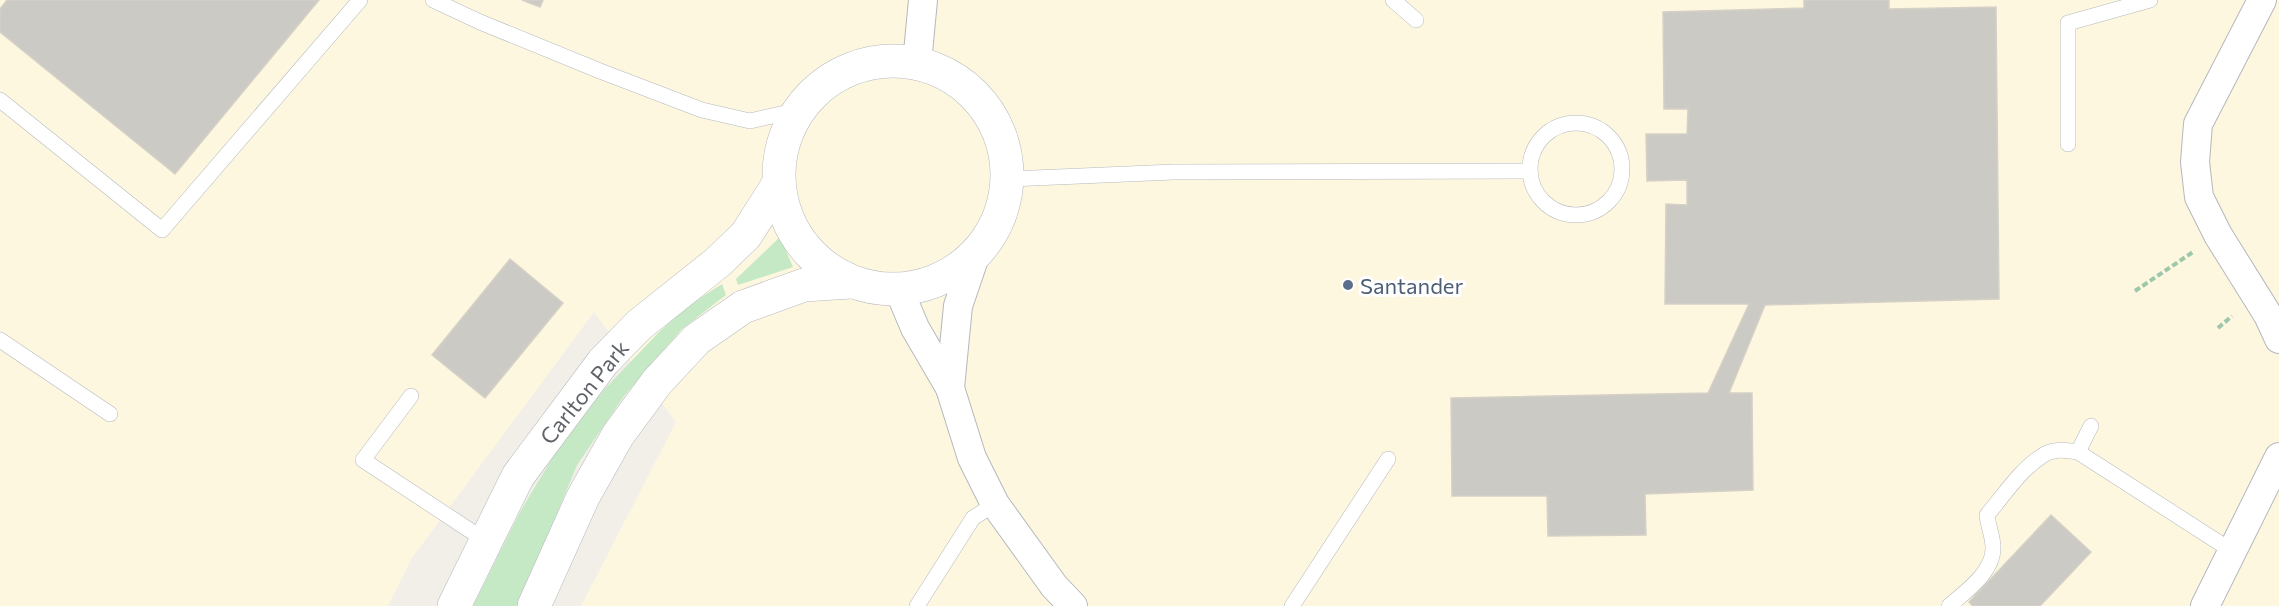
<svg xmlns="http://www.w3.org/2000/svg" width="2279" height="606" font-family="Commissioner,sans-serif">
  <rect width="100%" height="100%" fill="#f1efe8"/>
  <!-- commercial -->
  <polygon fill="#fef7e0" points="0,0 2279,0 2279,606 581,606 676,422 594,312 412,558 388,606 0,606"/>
  <!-- green -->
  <g fill="#c5e8c5">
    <polygon points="780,237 793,267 738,285 736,279"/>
    <polygon points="722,284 726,295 682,329 624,396 577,465 519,606 473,606 520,512 553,457 602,392 658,333 686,307"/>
  </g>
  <!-- building -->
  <g fill="#cccac5" stroke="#d6d1c6" stroke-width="1.5">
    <polygon points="7,0 319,0 175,174 0,32 0,9"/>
    <polygon points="522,0 543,0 540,7"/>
    <polygon points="1804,0 1889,0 1889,9 1996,7 1999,299 1765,305 1729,393 1752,393 1753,490 1645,494 1646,535 1548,536 1547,496 1452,496 1451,398 1708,393 1749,304 1665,304 1666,204 1687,205 1687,180 1647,181 1646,134 1687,134 1688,109 1664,109 1663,12 1804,8"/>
    <polygon points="510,259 563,303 485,398 432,355"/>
    <polygon points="2051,515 2091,552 2040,606 1973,606 1969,602"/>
  </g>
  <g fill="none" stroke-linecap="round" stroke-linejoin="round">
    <defs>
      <g id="service">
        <polyline points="433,0 480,22 600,71 702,110 750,121 798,110"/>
        <polyline points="1393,0 1416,20"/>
        <polyline points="0,100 162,230 360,0"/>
        <circle cx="1576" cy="169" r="46"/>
        <polyline points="2068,144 2068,23 2150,0"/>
        <polyline points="1008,179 1174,172 1530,171"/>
        <polyline points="0,340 110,414"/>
        <polyline points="411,396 363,460 486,541"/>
        <polyline points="2078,452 2232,551"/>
        <polyline points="917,606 973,518 995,504"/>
        <polyline points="1292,606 1388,459"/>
        <path d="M1949 606C1966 591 1994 572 1993 547 1993 537 1988 526 1987 515 2004 495 2020 470 2042 456 2053 448 2066 450 2078 452L2091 426"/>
      </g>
      <g id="minor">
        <polyline points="2262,0 2198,124 2195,162 2199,197 2218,235 2268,315 2279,339"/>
        <polyline points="917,63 923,0"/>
        <polyline points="899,290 915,328 950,388 972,458 995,504 1054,586 1073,606"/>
        <polyline points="950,388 958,306 975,256"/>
        <polyline points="2205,606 2279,457"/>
      </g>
      <g id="tertiary">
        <circle cx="893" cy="175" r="114"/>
        <polyline points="454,606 518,476 603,362 639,325 718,262 746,235 779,183"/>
        <polyline points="534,606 583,497 618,435 657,382 697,339 743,307 804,285 851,282"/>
      </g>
    </defs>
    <!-- service casing -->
    <use href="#service" stroke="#b5b8bc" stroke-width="16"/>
    <!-- minor casing -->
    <use href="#minor" stroke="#b5b8bc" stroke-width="30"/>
    <!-- tertiary casing -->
    <use href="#tertiary" stroke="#b5b8bc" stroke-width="34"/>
    <!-- path -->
    <g stroke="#9cc7a9" stroke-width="4" stroke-dasharray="6 3" stroke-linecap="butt">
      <polyline points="2135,291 2193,252"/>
      <polyline points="2218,328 2232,316"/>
    </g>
    <!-- service -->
    <use href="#service" stroke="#fff" stroke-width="15"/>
    <!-- minor -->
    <use href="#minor" stroke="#fff" stroke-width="28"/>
    <!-- tertiary -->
    <use href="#tertiary" stroke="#fff" stroke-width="33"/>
  </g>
  <!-- markers -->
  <circle fill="#5c6f8a" stroke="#fff" stroke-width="2" cx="1348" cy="285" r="6"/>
  <g text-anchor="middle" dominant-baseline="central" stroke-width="6" stroke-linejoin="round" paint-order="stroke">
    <!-- service labels -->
    <g font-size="22" fill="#4e5e75" stroke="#fff" text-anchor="start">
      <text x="1360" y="285">Santander</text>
    </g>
    <!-- street labels -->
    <g font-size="22" fill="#5f6368" stroke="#fff">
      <text transform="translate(584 392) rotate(-51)">Carlton Park</text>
    </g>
  </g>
</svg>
